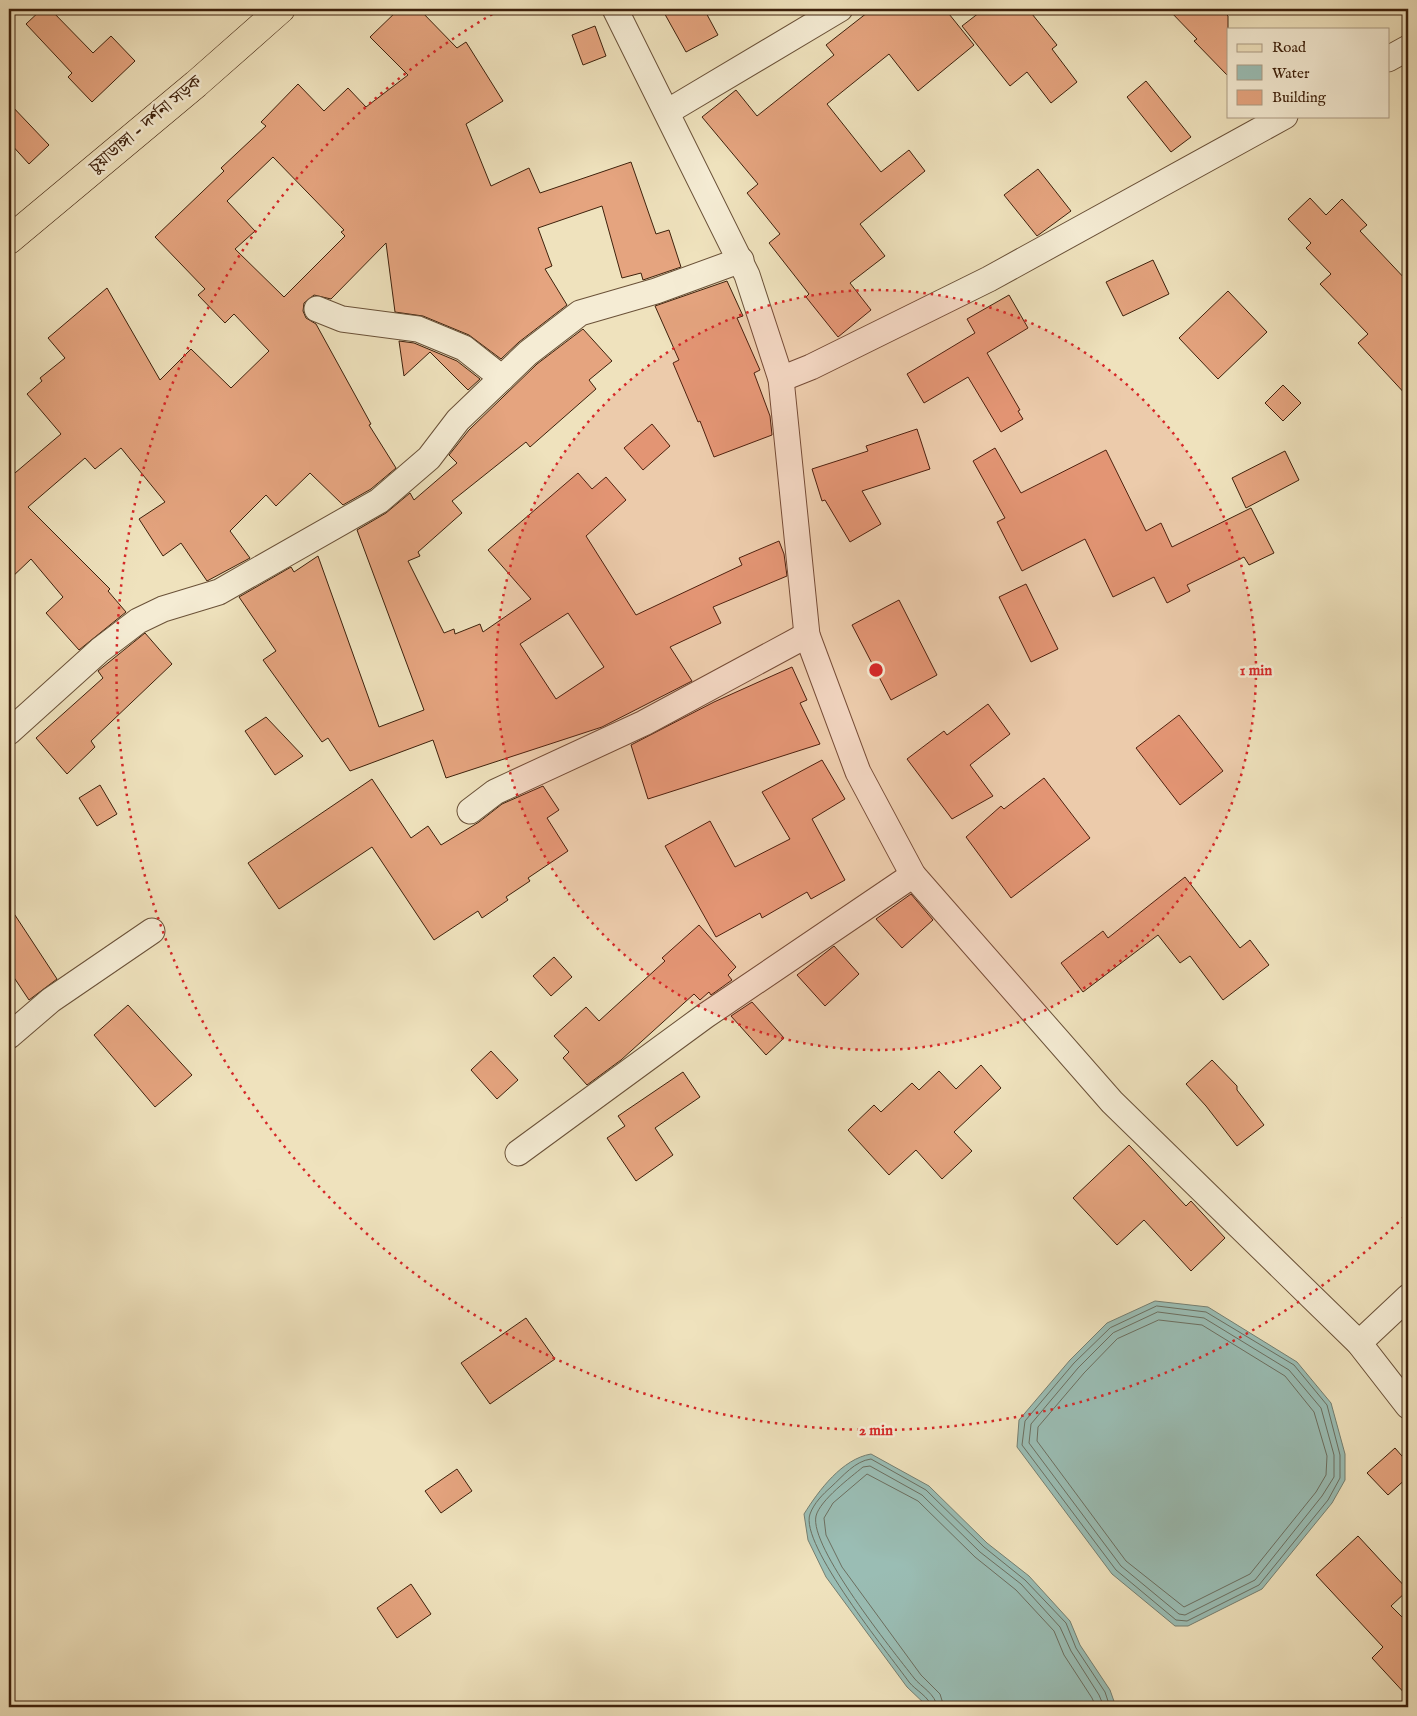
<svg xmlns="http://www.w3.org/2000/svg" width="1417" height="1716" font-family="'IM FELL English','Noto Serif Bengali',serif">
  <rect width="100%" height="100%" fill="#efe2bd"/>
  <filter id="stains"><feTurbulence type="fractalNoise" baseFrequency=".004" numOctaves="4"/><feColorMatrix values="0 0 0 0 .2 0 0 0 0 .09 0 0 0 0 .02 0 0 0 .5 -.17"/></filter>
  <radialGradient id="worn" r=".72"><stop offset=".6" stop-color="#630" stop-opacity="0"/><stop offset="1" stop-color="#630" stop-opacity=".3"/></radialGradient>
  <!-- water -->
  <g fill="#9abdb4" stroke="#757f71">
    <polygon points="1155,1301 1208,1307 1297,1362 1331,1403 1345,1454 1345,1480 1332,1503 1262,1589 1188,1626 1175,1626 1112,1574 1017,1447 1019,1420 1070,1360 1107,1323"/>
    <path d="M871 1454 929 1486 987 1543 1029 1576 1070 1621 1080 1645 1110 1690 1116 1707H928L907 1687 826 1577 808 1540 804 1514C819 1490 842 1459 871 1454Z"/>
  </g>
  <g fill="none" stroke-linecap="round" stroke-linejoin="round">
    <!-- shore -->
    <g stroke="#6c6f60" stroke-width="1">
      <polygon points="1157,1306 1206,1312 1294,1365 1327,1405 1340,1455 1340,1478 1328,1500 1259,1585 1187,1621 1176,1620 1116,1570 1022,1445 1025,1421 1074,1363 1110,1328"/>
      <polygon points="1158,1312 1204,1318 1289,1370 1321,1408 1334,1455 1334,1477 1322,1496 1255,1580 1185,1615 1179,1614 1121,1566 1029,1443 1031,1424 1078,1368 1113,1333"/>
      <polygon points="1159,1320 1202,1325 1285,1376 1314,1412 1327,1456 1326,1475 1316,1492 1250,1574 1184,1607 1126,1561 1037,1441 1038,1427 1084,1373 1117,1339"/>
      <path d="M931 1707C930 1697 915 1690 909 1682 889 1654 799 1544 810 1514 814 1503 823 1494 831 1487 843 1476 855 1461 871 1459L926 1490 984 1547 1025 1580 1066 1623 1076 1648 1105 1692 1110 1707"/>
      <path d="M937 1707C936 1694 921 1687 914 1678 893 1651 809 1547 816 1516 820 1500 851 1477 863 1467L870 1466 922 1495 980 1552 1021 1584 1060 1627 1071 1651 1099 1695 1104 1707"/>
      <polyline points="944,1707 940,1694 921,1675 842,1567 826,1535 824,1518 833,1503 867,1474 918,1501 975,1557 1016,1590 1054,1631 1064,1655 1092,1698 1096,1707"/>
    </g>
  </g>
  <!-- building -->
  <g fill="#e5a47f" stroke="#3e210c" fill-rule="evenodd">
    <polygon points="42,9 50,9 93,53 111,36 135,61 92,102 68,77 72,73 26,24"/>
    <path d="M399 9H419L457 48 466 42 503 101 466 124 491 186 529 168 540 193 631 162 656 234 669 230 681 267 643 280 641 273 622 278 602 206 538 228 552 266 545 269 567 305 519 342 501 359 469 335 423 316 395 312 386 243 331 299 314 295 304 303 303 311 306 318 316 324 371 424 369 425 396 468 371 489 343 505 310 473 276 506 266 495 230 531 250 558 207 581 181 543 163 556 139 519 165 502 121 448 95 469 85 458 28 507 110 589 108 591 126 612 79 650 46 613 63 597 31 559 9 580V478L61 434 27 394 42 381 40 378 65 358 48 338 107 288 160 380 191 349 231 388 269 351 234 314 225 323 198 295 205 289 155 237 224 171 221 168 266 126 261 122 298 84 324 111 348 88 366 107 408 75 370 37ZM273 157 344 230 341 232 345 236 284 297 235 249 255 231 227 201Z"/>
    <polygon points="662,9 704,9 718,35 686,52"/>
    <polygon points="872,9 945,9 974,45 918,91 889,54 827,104 881,172 909,150 925,171 860,224 885,256 850,283 871,310 838,337 806,297 809,294 769,243 780,234 747,193 758,184 702,117 736,90 757,116 834,55 826,45"/>
    <polygon points="984,9 1028,9 1057,45 1052,49 1077,82 1051,103 1027,72 1010,86 962,26"/>
    <polygon points="1168,9 1221,9 1228,16 1228,76 1194,41 1197,39"/>
    <polygon points="595,26 606,56 583,65 572,35"/>
    <polygon points="1146,81 1191,137 1171,152 1127,97"/>
    <polygon points="9,103 49,145 29,164 9,142"/>
    <polygon points="1038,169 1071,211 1037,236 1004,195"/>
    <polygon points="1310,198 1326,215 1342,199 1367,225 1360,231 1408,282 1408,397 1358,343 1368,334 1320,284 1331,274 1306,248 1311,243 1288,219"/>
    <polygon points="1153,260 1169,294 1123,316 1106,282"/>
    <polygon points="727,281 743,316 737,318 760,370 754,373 770,416 772,435 714,457 700,421 698,422 673,363 679,360 655,306"/>
    <polygon points="1228,291 1267,332 1218,379 1179,338"/>
    <polygon points="1009,295 1028,328 987,353 1020,410 1018,411 1023,419 1001,432 968,377 924,403 907,374 975,333 967,319"/>
    <path d="M583 329 612 361 589 380 596 389 530 447 526 442 452 501 462 513 418 552 420 556 408 561 444 633 454 629 455 634 480 624 483 632 531 599 488 550 578 473 592 489 606 477 626 500 586 536 636 615 742 565 739 558 779 541 784 554 787 576 713 607 721 623 670 647 692 681 602 727 446 778 433 740 350 771 328 738 322 742 263 660 276 651 239 597 291 567 294 572 318 556 379 727 424 710 357 530 386 513 410 493 414 500 457 463 449 455 469 430 537 364ZM568 613 604 667 556 699 520 644Z"/>
    <polygon points="399,341 414,343 457,361 480,379 468,390 430,352 404,376"/>
    <polygon points="1283,385 1301,403 1283,421 1265,403"/>
    <polygon points="652,424 670,446 643,470 624,448"/>
    <polygon points="917,429 930,469 862,491 881,524 850,542 825,500 822,501 812,469 868,451 866,446"/>
    <polygon points="995,448 1021,493 1106,450 1146,531 1161,523 1172,547 1251,508 1274,553 1249,565 1244,557 1187,585 1190,591 1167,603 1154,577 1113,597 1085,539 1022,571 997,522 1005,518 973,461"/>
    <polygon points="1285,451 1299,480 1246,508 1232,478"/>
    <polygon points="1026,584 1058,649 1031,662 999,597"/>
    <polygon points="899,600 937,675 891,700 852,625"/>
    <polygon points="145,633 172,664 91,741 95,747 67,774 36,738 103,678 98,671"/>
    <polygon points="792,667 807,700 800,703 820,744 648,799 631,745 714,702"/>
    <polygon points="988,704 1010,734 970,765 993,796 952,819 907,759 944,731 947,735"/>
    <polygon points="1179,715 1223,771 1180,805 1136,748"/>
    <polygon points="266,717 303,756 275,775 245,731"/>
    <polygon points="822,760 845,799 812,819 845,880 811,899 807,892 762,918 760,913 716,937 665,846 710,821 735,867 790,839 762,792"/>
    <polygon points="1044,778 1090,838 1011,898 966,837 1001,806 1004,809"/>
    <polygon points="372,779 411,838 428,826 441,845 479,822 502,804 543,786 559,810 547,818 568,851 528,878 530,881 506,897 508,900 482,918 478,911 434,940 372,847 279,909 248,863"/>
    <polygon points="100,785 117,814 97,826 79,798"/>
    <polygon points="1185,877 1240,948 1250,940 1269,965 1223,1000 1190,956 1180,963 1158,935 1083,992 1061,963 1103,931 1108,938"/>
    <polygon points="911,894 933,920 902,948 876,919"/>
    <polygon points="9,906 57,979 29,1000 9,970"/>
    <polygon points="699,925 736,967 728,975 732,980 711,995 709,992 700,1000 694,994 621,1060 587,1085 563,1058 569,1052 554,1036 586,1007 599,1021 665,961 662,958"/>
    <polygon points="834,946 859,974 825,1006 797,975"/>
    <polygon points="554,957 572,977 551,996 533,976"/>
    <polygon points="752,1002 784,1038 766,1055 731,1016"/>
    <polygon points="128,1005 192,1075 155,1107 94,1035"/>
    <polygon points="491,1051 518,1080 497,1099 471,1070"/>
    <polygon points="1212,1060 1237,1086 1237,1090 1264,1125 1237,1146 1206,1106 1186,1084"/>
    <polygon points="981,1065 1001,1088 954,1132 972,1151 942,1179 916,1150 889,1175 848,1130 874,1105 881,1112 912,1083 919,1090 939,1071 956,1089"/>
    <polygon points="683,1072 700,1097 655,1128 673,1155 636,1181 607,1138 625,1126 618,1116"/>
    <polygon points="1129,1145 1186,1206 1191,1201 1225,1238 1191,1271 1144,1220 1117,1245 1073,1198"/>
    <polygon points="526,1318 555,1359 490,1404 461,1363"/>
    <polygon points="1395,1448 1408,1463 1408,1477 1388,1495 1367,1473"/>
    <polygon points="457,1469 472,1491 441,1513 425,1491"/>
    <polygon points="1358,1536 1408,1590 1391,1606 1408,1623 1408,1697 1372,1658 1383,1647 1316,1575"/>
    <polygon points="411,1584 431,1614 397,1638 377,1608"/>
  </g>
  <g fill="none" stroke-linecap="round" stroke-linejoin="round">
    <defs>
      <g id="minor">
        <polyline points="615,9 747,275 781,379 807,635 858,772 913,875 1112,1102 1359,1343 1408,1406"/>
        <polyline points="1388,59 1408,48"/>
        <polyline points="667,112 840,9"/>
        <polyline points="317,309 342,319 418,329 464,348 502,378"/>
        <polyline points="781,379 811,367 989,279 1285,116"/>
        <polyline points="9,732 100,650 138,621 163,609 219,592 379,501 429,458 458,420 528,353 580,313 656,291 741,260"/>
        <polyline points="470,811 495,792 644,723 807,635"/>
        <polyline points="9,1036 51,1000 152,931"/>
        <polyline points="518,1153 705,1016 913,875"/>
        <polyline points="1359,1343 1408,1297"/>
      </g>
      <polyline id="primary" points="9,240 196,84 281,9"/>
    </defs>
    <!-- minor casing -->
    <use href="#minor" stroke="#6a5138" stroke-width="27"/>
    <!-- primary casing -->
    <use href="#primary" stroke="#3e210c" stroke-width="29"/>
    <!-- minor -->
    <use href="#minor" stroke="#f5ecd4" stroke-width="25"/>
    <!-- primary -->
    <use href="#primary" stroke="#efe2bd" stroke-width="28"/>
  </g>
  <!-- distance rings -->
  <circle cx="876" cy="670" r="380" fill="#d62828" fill-opacity=".12"/>
  <g fill="none" stroke="#d62828" stroke-width="2.5" stroke-dasharray="2.5 5">
    <circle cx="876" cy="670" r="380"/>
    <path d="M1404 1217A760 760 0 1 1 496 12"/>
  </g>
  <g text-anchor="middle" dominant-baseline="central" stroke-width="5" stroke-linejoin="round" paint-order="stroke">
    <!-- street labels -->
    <g font-size="18" fill="#3e210c" stroke="#f5ecd4">
      <text transform="translate(146 125) rotate(-40)">চুয়াডাঙ্গা - দর্শনা সড়ক</text>
    </g>
  </g>
  <circle cx="876" cy="670" r="8" fill="#d62828" stroke="#f5ecd4" stroke-width="2.5"/>
  <g font-size="15" text-anchor="middle" font-weight="bold" fill="#d62828" stroke="#f5ecd4" stroke-width="5" stroke-linejoin="round" paint-order="stroke">
    <text x="1256" y="675">1 min</text>
    <text x="876" y="1435">2 min</text>
  </g>
  <!-- margin -->
  <rect width="1417" height="1716" fill="none" stroke="#efe2bd" stroke-width="30"/>
  <rect x="10" y="10" width="1397" height="1696" fill="none" stroke="#3e210c" stroke-width="2.5"/>
  <rect x="15" y="15" width="1387" height="1686" fill="none" stroke="#3e210c"/>
  <!-- legend -->
  <rect x="1227" y="28" width="162" height="90" fill="#f5ecd4" stroke="#ac9b84"/>
  <rect x="1237" y="44" width="25" height="8" fill="#efe2bd" stroke="#ac9b84"/>
  <text x="1272" y="52" font-size="15" fill="#3e210c">Road</text>
  <rect x="1237" y="65" width="25" height="15" fill="#9abdb4" stroke="#ac9b84"/>
  <text x="1272" y="78" font-size="15" fill="#3e210c">Water</text>
  <rect x="1237" y="90" width="25" height="15" fill="#e5a47f" stroke="#ac9b84"/>
  <text x="1272" y="102" font-size="15" fill="#3e210c">Building</text>
  <rect width="100%" height="100%" filter="url(#stains)"/>
  <rect width="100%" height="100%" fill="url(#worn)"/>
</svg>
